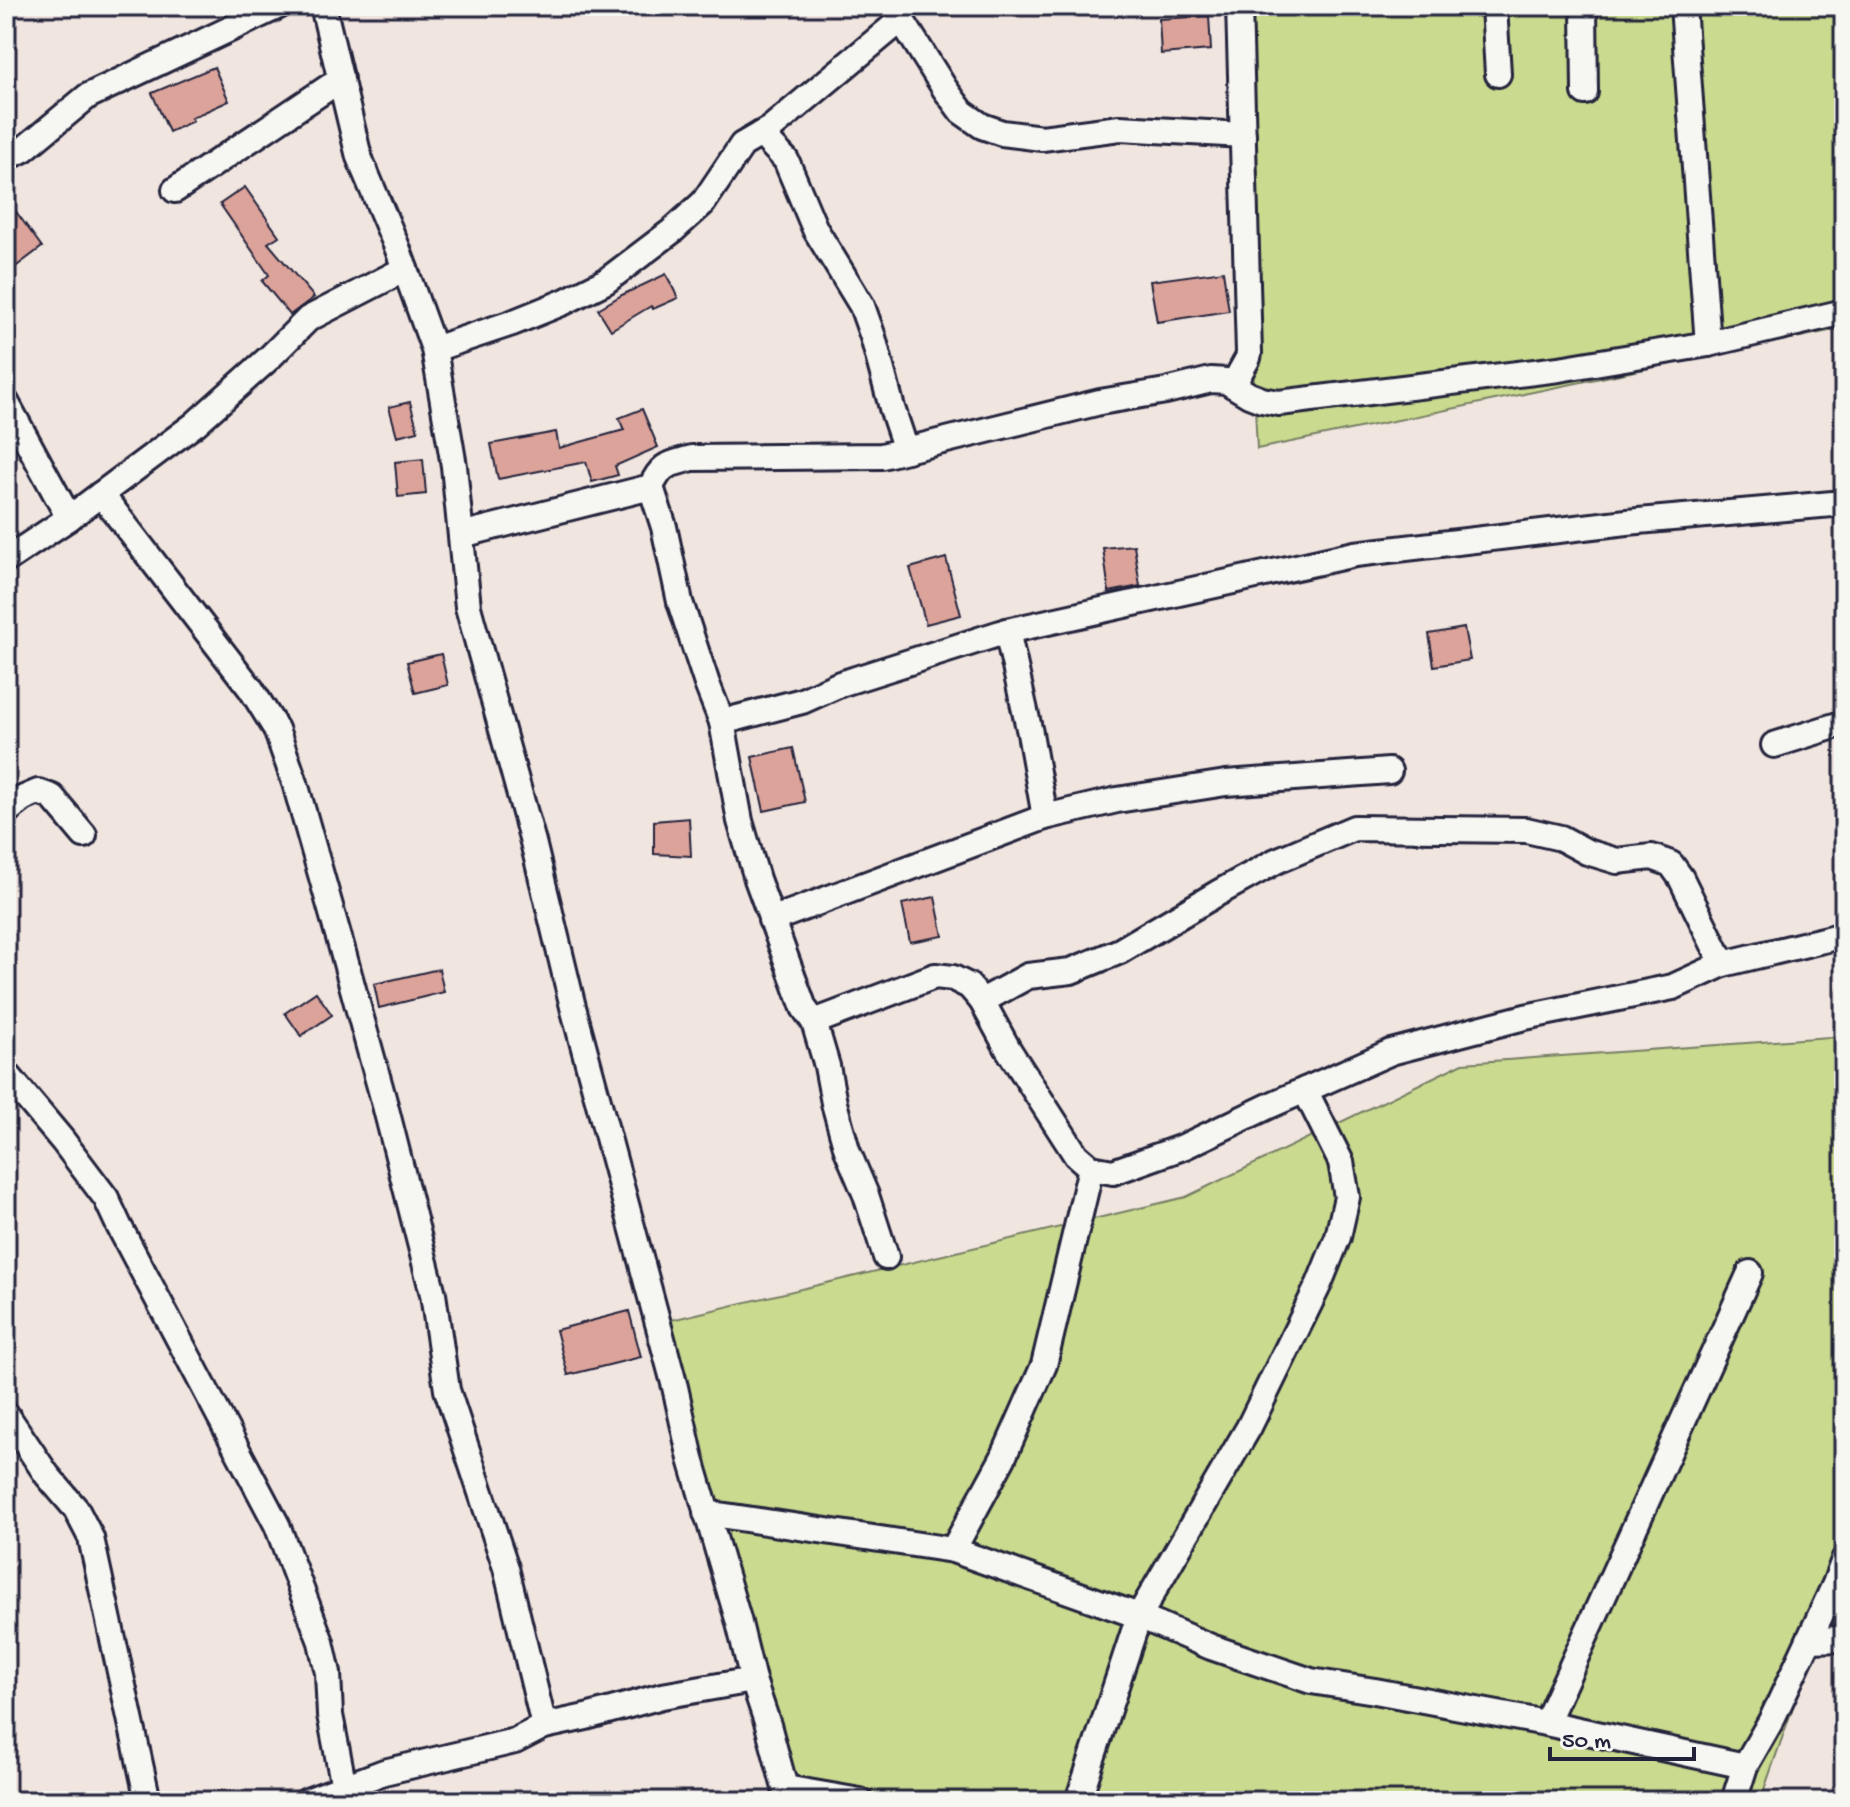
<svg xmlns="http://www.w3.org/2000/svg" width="1850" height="1807" font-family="'Gochi Hand',sans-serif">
  <rect width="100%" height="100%" fill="#f1e5e0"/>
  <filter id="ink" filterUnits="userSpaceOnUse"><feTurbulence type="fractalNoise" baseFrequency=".0125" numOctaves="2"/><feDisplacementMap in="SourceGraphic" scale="16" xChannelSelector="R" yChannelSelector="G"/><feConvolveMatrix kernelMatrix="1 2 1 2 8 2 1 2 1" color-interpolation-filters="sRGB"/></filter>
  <g filter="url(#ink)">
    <!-- green -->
    <g fill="#cada8e" stroke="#767e64" stroke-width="2">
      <polygon points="1236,6 1844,6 1844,328 1257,449"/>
      <polygon points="1844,1036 1844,1627 1820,1630 1760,1801 790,1801 793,1766 663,1322 1186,1197 1463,1063"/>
    </g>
    <!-- building -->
    <g fill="#dca39a" stroke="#22223b" stroke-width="2">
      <polygon points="1209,16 1211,50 1161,54 1159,19"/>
      <polygon points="214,67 229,101 191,118 193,121 169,132 152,93"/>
      <polygon points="245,187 279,236 268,243 314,297 290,315 262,281 269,275 220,204"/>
      <polygon points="6,198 42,247 6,274"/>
      <polygon points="1223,271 1229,311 1157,322 1150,281"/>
      <polygon points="666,274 678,298 653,309 651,306 611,330 598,309 622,295"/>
      <polygon points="410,402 418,431 397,436 389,407"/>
      <polygon points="642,409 658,447 615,466 618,475 592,482 586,462 498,479 491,444 556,432 559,448 624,430 619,418"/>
      <polygon points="423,459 426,494 398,497 395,462"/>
      <polygon points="1134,545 1140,586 1109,592 1103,548"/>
      <polygon points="946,558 961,615 926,624 910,568"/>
      <polygon points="1464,628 1470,660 1434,666 1429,634"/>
      <polygon points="441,654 448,685 415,693 407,662"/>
      <polygon points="793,748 805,802 764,811 752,757"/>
      <polygon points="689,818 691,856 654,854 654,821"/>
      <polygon points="935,897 943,936 910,942 902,904"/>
      <polygon points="439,969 444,992 379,1008 374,984"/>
      <polygon points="316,992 332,1015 301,1036 285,1013"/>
      <polygon points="629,1311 641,1357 568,1375 556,1330"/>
    </g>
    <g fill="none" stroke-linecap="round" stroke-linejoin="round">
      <defs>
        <g id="minor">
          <polyline points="323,6 359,157 397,247 434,349 454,466 468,607 533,842 573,1007 675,1387 691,1459 738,1619 753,1680 768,1725 785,1788 787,1801"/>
          <polyline points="1494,6 1498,74"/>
          <polyline points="1584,6 1585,92"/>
          <polyline points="1683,6 1708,344"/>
          <polyline points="894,8 945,89 962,112 982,126 1002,133 1042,138 1120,128 1243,135"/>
          <polyline points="761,134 786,160 815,229 862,306 873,337 892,408 906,450"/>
          <polyline points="6,158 24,149 88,96 279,6"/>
          <polyline points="175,190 341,79"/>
          <polyline points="434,349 512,323 564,302 606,281 672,231 703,203 742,145 771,128 902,19"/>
          <polyline points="1233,385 1248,358 1249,353 1239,6"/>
          <polyline points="6,402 69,518"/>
          <polyline points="651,487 664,527 680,602 707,684 722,722 802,701 840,684 1007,631 1355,554 1627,522 1844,503"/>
          <polyline points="101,494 251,689 276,729 295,783 341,945 385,1105 433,1294 447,1390 506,1568 544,1726 515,1741 384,1772 307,1801"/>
          <path d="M461 535 651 487C662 463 668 465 692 458L882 456 1100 402 1166 391 1211 380 1226 381 1249 395 1262 400 1279 403 1559 369 1708 344 1844 312"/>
          <polyline points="6,560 69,518 195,424 269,358 308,319 405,269"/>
          <polyline points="1007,631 1030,733 1045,817"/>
          <polyline points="722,722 740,821 757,879 804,1008 814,1022 827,1066 834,1103 847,1150 866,1195 886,1257"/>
          <polyline points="1774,745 1844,723"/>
          <polyline points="6,812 24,798 38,792 52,797 84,835"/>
          <polyline points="771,920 1045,817 1117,800 1226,783 1389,771"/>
          <polyline points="982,1001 1028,976 1071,971 1120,951 1218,893 1276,861 1354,828 1526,830 1561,838 1587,852 1617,861 1652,857 1671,864 1681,878 1723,964"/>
          <polyline points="814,1022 935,976 953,978 969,986 982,1001 1008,1049 1076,1155 1091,1168 1113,1172 1183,1147 1271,1105 1391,1052 1525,1017 1673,987 1723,964 1844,935"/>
          <polyline points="6,1073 63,1141 106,1198 119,1226 277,1525 321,1642 328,1673 330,1715 344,1787"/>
          <polyline points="6,1414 47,1475 76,1509 91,1538 148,1801"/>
          <polyline points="706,1513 953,1550 1139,1616 1211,1647 1311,1681 1375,1691 1546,1723 1745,1766"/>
          <polyline points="953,1550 1003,1458 1044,1365 1091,1168"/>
          <polyline points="1809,1640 1844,1639"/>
          <polyline points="1546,1723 1750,1273"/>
          <polyline points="544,1726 586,1717 662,1696 753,1680"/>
          <polyline points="785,1788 860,1801"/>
          <polyline points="1078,1801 1139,1616 1249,1427 1319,1284 1338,1237 1347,1197 1341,1162 1305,1090"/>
          <polyline points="1734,1801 1745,1766 1772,1719 1835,1584 1844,1560"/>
        </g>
      </defs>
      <!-- minor casing -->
      <use href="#minor" stroke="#22223b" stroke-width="30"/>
      <!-- minor -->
      <use href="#minor" stroke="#f6f6f2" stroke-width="24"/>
    </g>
  </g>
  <!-- margin -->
  <rect width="1850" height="1807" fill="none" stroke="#f6f6f2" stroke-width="32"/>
  <rect x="16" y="16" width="1818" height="1775" fill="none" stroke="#22223b" stroke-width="3" filter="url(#ink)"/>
  <!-- scale -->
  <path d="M1550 1747v12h144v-12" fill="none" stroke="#22223b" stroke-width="4"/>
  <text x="1562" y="1747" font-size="24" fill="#22223b" stroke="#f6f6f2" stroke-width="6" paint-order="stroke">50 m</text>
</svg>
